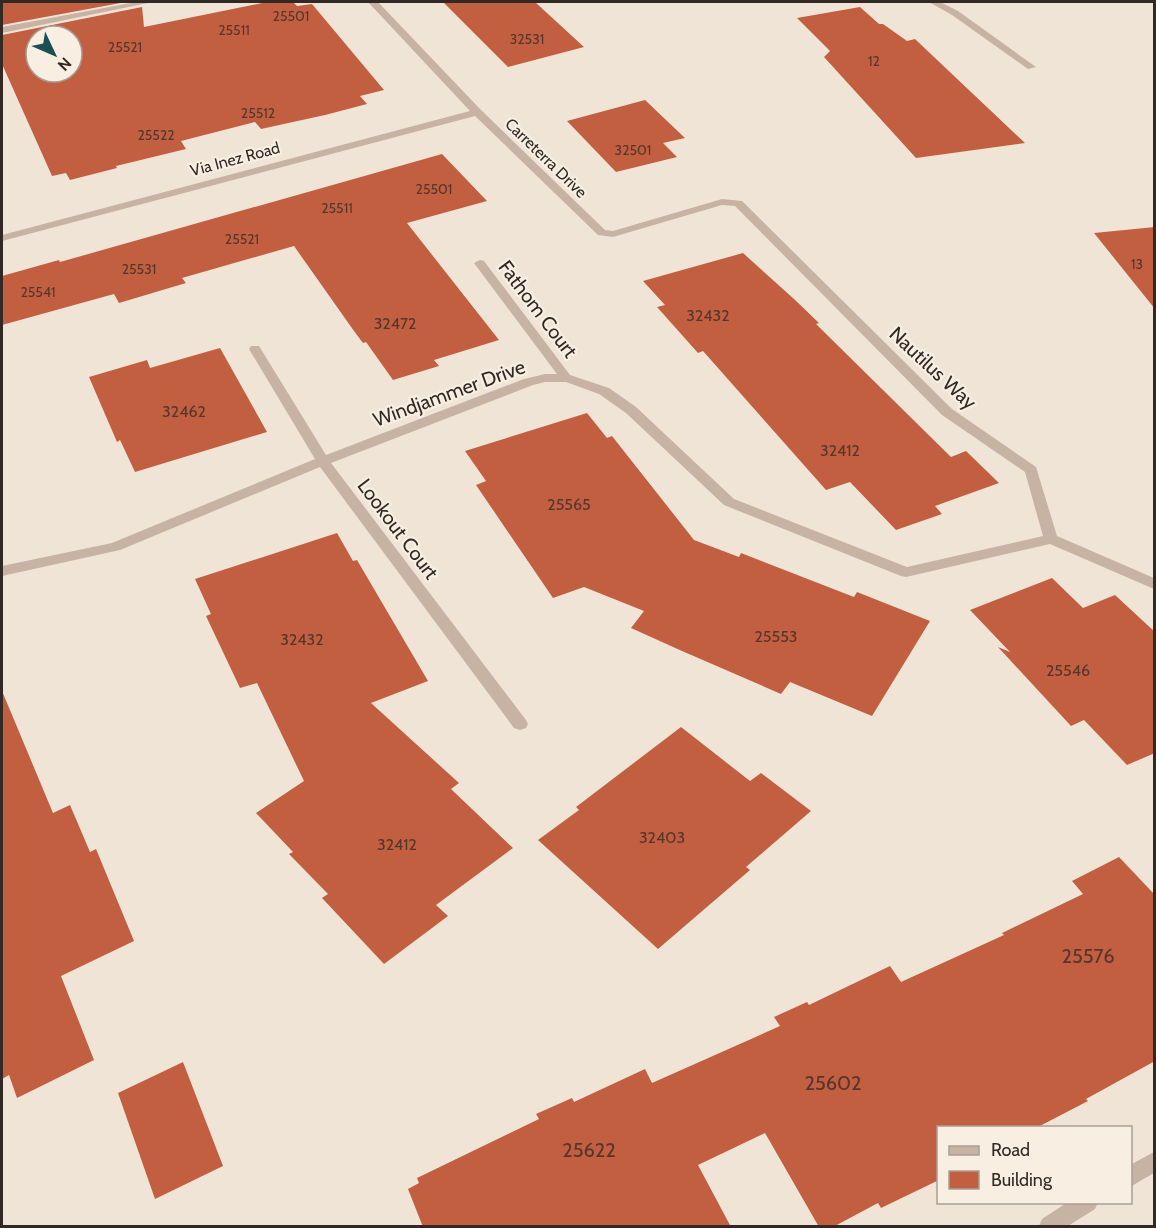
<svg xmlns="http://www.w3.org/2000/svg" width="1156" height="1228" font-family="Cabin,sans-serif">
  <rect width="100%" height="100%" fill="#f0e4d7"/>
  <!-- building -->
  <g fill="#c35f41" fill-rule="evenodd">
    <polygon points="2,2 126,2 2,25"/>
    <path d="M267 2H293L297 6 312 4 384 90 360 96 367 104 325 115 261 129 255 122 181 141 186 149 116 166 117 168 70 180 66 173 52 176 2 64V35L142 7 144 27ZM36 36H72V72H36Z"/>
    <polygon points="443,2 535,2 584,47 508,67"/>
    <polygon points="860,7 879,24 883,24 907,41 915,39 1025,143 916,158 824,57 830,51 797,18"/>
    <polygon points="645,100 685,138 663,143 677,157 616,172 567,121"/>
    <polygon points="442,154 487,201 407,223 499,340 434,360 439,366 393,380 366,342 363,343 354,331 294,246 182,278 186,283 119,303 114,294 2,325 2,276 59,260 60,262"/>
    <polygon points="1155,227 1155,309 1094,233"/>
    <polygon points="743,253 794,299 819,323 816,324 951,457 966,451 999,483 935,506 942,514 896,530 850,482 826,490 703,351 698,353 657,307 665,305 643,281"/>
    <polygon points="220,348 267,432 135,472 120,440 117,442 89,377 147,360 150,368"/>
    <polygon points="587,413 607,438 612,436 694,540 739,557 741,553 854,597 857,592 930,621 872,716 790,682 781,694 682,651 631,628 644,611 584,587 553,598 476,485 486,481 465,451"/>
    <polygon points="337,533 353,561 357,560 428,681 371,703 459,783 451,789 513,848 436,905 448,916 384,964 322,898 328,894 289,854 293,852 256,813 304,781 257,683 240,688 206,616 211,614 195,579"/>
    <polygon points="1052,578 1083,608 1115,595 1155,632 1155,753 1127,765 1084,720 1071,726 998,647 1010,652 970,610"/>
    <polygon points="2,691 53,813 70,805 90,852 96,849 134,941 61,976 94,1060 17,1098 9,1075 2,1079"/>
    <polygon points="681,727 750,781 761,773 811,811 746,867 750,870 658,949 538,840 579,810 576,807"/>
    <polygon points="1119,857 1155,895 1155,1061 1086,1099 1088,1101 1036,1128 939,1128 939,1180 881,1208 878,1203 833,1227 819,1227 765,1133 698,1165 731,1227 423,1227 408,1189 419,1183 417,1178 539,1119 536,1114 572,1098 574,1102 645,1069 652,1083 780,1026 774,1017 807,1002 809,1005 890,966 901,982 1004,935 1002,933 1083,894 1072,881"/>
    <polygon points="183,1062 223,1166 155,1199 118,1093"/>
  </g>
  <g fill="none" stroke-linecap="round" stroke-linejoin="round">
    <!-- street -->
    <g fill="#c7b3a3" fill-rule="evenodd">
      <polygon points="136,2 153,2 2,33 2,27"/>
      <polygon points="368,2 378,2 481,110 605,230 613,231 722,199 742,201 952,409 1036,467 1057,536 1154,578 1154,589 1050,544 906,577 901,576 724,505 626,413 599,394 566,382 545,382 533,385 331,463 526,720 528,724 526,728 520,730 514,728 320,467 120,550 2,576 2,566 112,543 315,459 249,349 251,346 259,346 326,455 524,379 545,374 557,374 474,263 480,260 484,261 570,375 609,388 636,407 734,499 907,567 1043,536 1025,472 942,415 735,206 722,205 613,237 598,235 475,116 2,241 2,235 470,111"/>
      <polygon points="929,2 940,2 958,11 1036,67 1028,69 952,15"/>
      <polygon points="1154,1152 1154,1173 1130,1187 1130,1165"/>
      <polygon points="1068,1202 1098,1202 1095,1209 1068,1226 1039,1226 1042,1219"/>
    </g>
  </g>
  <g text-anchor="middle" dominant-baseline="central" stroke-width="4.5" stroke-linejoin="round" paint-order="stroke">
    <!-- far-number labels -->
    <g font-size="14" fill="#56362c">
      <text x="291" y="16">25501</text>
      <text x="234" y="30">25511</text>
      <text x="527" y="39">32531</text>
      <text x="125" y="47">25521</text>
      <text x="874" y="61">12</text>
      <text x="258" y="113">25512</text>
      <text x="156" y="135">25522</text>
      <text x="633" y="150">32501</text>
      <text x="434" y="189">25501</text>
      <text x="337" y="208">25511</text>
      <text x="242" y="239">25521</text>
      <text x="1137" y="264">13</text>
      <text x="139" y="269">25531</text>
      <text x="38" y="292">25541</text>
    </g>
    <!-- far-street labels -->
    <g font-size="16" fill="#322925" stroke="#f8eee2">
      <text transform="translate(546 158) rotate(44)">Carreterra Drive</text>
      <text transform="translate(235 159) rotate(-15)">Via Inez Road</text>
    </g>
    <!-- number labels -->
    <g font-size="16" fill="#56362c">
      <text x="708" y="315">32432</text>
      <text x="395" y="323">32472</text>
      <text x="184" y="411">32462</text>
      <text x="840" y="450">32412</text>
      <text x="569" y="504">25565</text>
      <text x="776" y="636">25553</text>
      <text x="302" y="639">32432</text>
      <text x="1068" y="670">25546</text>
      <text x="662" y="837">32403</text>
      <text x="397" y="844">32412</text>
    </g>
    <!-- street labels -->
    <g font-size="20" fill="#322925" stroke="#f8eee2">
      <text transform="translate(538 309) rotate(53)">Fathom Court</text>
      <text transform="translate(933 368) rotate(43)">Nautilus Way</text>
      <text transform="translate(449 393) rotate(-20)">Windjammer Drive</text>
      <text transform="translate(398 529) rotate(53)">Lookout Court</text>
    </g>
    <!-- near-number labels -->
    <g font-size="20" fill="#56362c">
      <text x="1088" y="956">25576</text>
      <text x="833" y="1083">25602</text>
      <text x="589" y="1150">25622</text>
    </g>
  </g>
  <!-- border -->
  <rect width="1156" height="1228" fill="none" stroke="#322925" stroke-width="6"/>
  <!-- legend -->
  <rect x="937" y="1126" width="195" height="78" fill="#f8eee2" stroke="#a99f96" stroke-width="1.5"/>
  <rect x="949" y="1146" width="30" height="9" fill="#c7b3a3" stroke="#a99f96" stroke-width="1.5"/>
  <text x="991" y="1156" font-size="18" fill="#322925">Road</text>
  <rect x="949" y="1171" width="30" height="18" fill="#c35f41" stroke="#a99f96" stroke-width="1.5"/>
  <text x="991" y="1186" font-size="18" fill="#322925">Building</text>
  <!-- north arrow -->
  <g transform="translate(54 54) rotate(134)"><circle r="28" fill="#f8eee2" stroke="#a99f96" stroke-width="1.5"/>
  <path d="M0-4.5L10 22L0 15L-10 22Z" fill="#1c4f53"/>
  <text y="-9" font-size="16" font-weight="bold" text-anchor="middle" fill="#322925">N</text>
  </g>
</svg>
